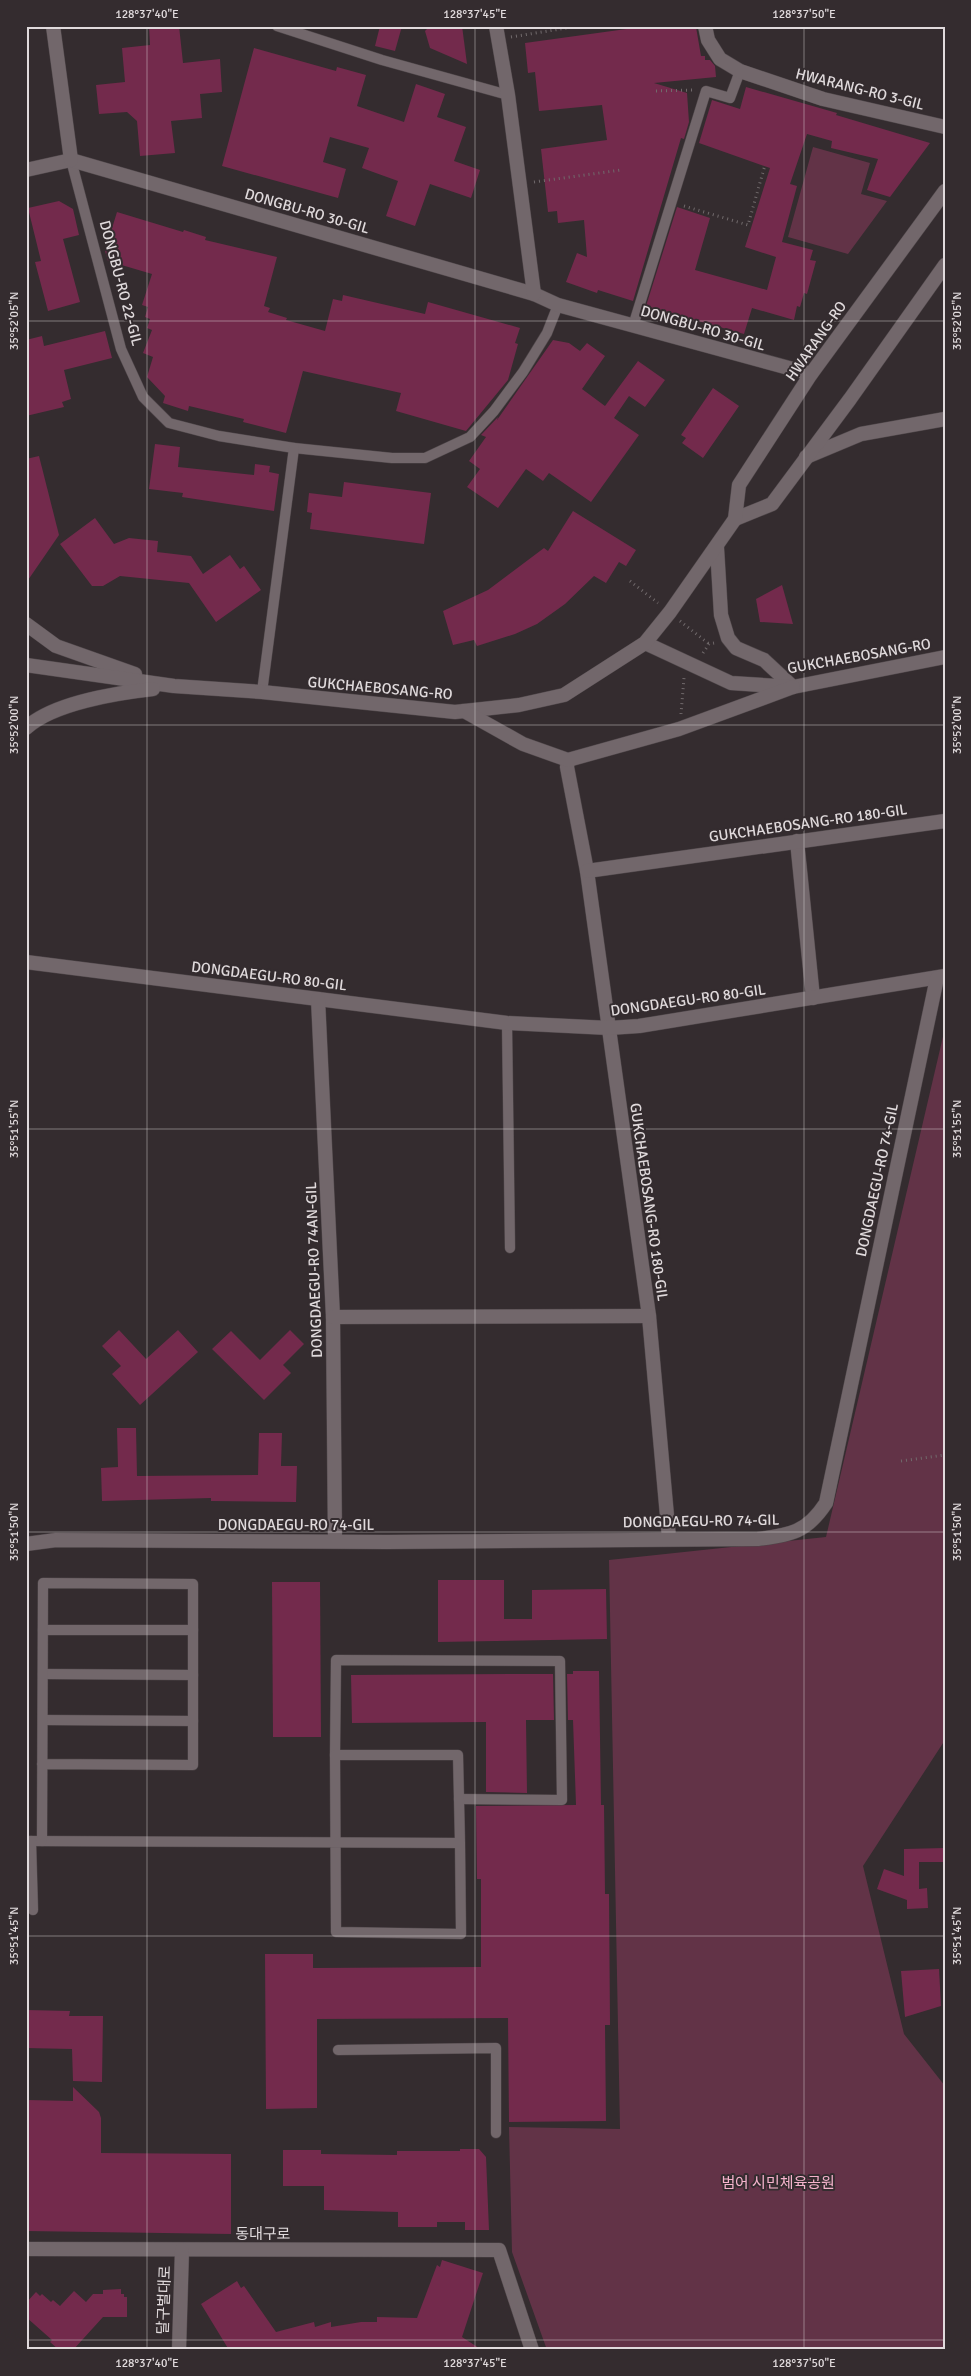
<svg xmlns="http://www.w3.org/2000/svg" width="971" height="2376" font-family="Signika,'Noto Sans KR',sans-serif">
  <rect width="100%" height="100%" fill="#342c2f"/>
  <!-- green -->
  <g fill="#623347">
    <polygon points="813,147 870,163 861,194 887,201 848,254 788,237"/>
    <polygon points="945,1028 945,1740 863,1866 904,2034 945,2086 945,2350 547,2350 512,2252 509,2127 620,2129 609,1560 826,1537"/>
  </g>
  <!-- building -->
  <g fill="#732a4c">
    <polygon points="149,26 179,26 183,63 220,59 222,92 200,94 202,118 171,121 175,153 140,156 137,121 127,112 99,114 96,85 125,82 122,48 150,45"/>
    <polygon points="380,26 402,26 395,51 375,46"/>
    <polygon points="430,26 462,26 467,64 430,48 425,31"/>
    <polygon points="648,26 696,27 701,56 705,56 705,60 710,60 715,66 716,77 654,83 687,93 689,122 684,139 681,138 633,301 598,290 597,293 566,282 577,253 587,257 584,220 558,223 557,211 548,212 541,149 607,140 602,105 539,111 535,72 528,73 525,43"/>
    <polygon points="254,48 336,71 337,67 366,75 357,106 404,122 416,84 445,94 437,117 466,127 454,161 480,170 471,198 430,184 415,226 386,216 398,181 362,168 369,148 330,137 323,162 346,169 338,198 222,166"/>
    <polygon points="746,87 837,113 836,115 930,143 890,197 867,190 878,159 831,148 832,141 807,134 790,184 797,186 782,242 813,250 810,260 816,261 807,294 804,293 800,307 797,306 794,320 752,308 744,334 646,306 677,207 710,218 695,270 767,290 776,257 745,247 770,168 699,143 712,100 740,109"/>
    <polygon points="59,201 73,209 79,235 63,239 80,302 48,311 35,262 41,261 28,208"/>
    <polygon points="117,212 183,232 184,230 206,237 205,240 277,257 264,306 270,308 268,312 287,318 286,320 325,331 333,299 342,301 343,295 425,314 428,302 520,328 515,343 518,344 508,380 466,431 396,411 401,393 303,371 286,433 243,422 244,419 189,406 188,411 163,403 165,396 147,377 153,357 143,353 152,330 147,328 150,319 145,317 148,307 142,305 152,274 108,261 105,251"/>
    <polygon points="105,331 112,358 64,370 71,399 62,402 64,407 26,416 26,340 42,336 44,346"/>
    <polygon points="553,340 569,343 580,351 587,343 605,356 582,389 605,406 638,361 665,380 645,407 629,396 614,418 639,435 591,502 549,473 543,481 526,469 498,508 467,487 480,469 469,461 486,437 481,435 498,417 497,420"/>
    <polygon points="713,388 739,406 703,458 682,443 686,438 681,435"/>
    <polygon points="155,444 180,447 178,467 254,475 255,464 270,466 269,472 279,474 274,511 182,497 183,493 149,489"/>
    <polygon points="39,456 59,535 26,583 26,459"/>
    <polygon points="344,482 431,493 424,544 310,529 312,513 307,512 309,493 342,497"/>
    <polygon points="573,511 636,550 626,566 619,562 606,583 594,576 565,604 537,624 515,634 477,646 474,640 453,645 443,611 488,590 544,548 548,551"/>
    <polygon points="95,518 114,544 129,538 158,541 157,552 191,556 203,574 230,555 240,569 244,566 261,590 216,622 189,583 120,576 103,586 92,586 60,544"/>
    <polygon points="782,585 793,624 760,622 756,599"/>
    <polygon points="119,1330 146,1359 178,1330 198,1352 140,1405 112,1374 121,1366 102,1346"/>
    <polygon points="290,1330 304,1344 283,1365 291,1373 264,1400 212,1349 231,1331 260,1360"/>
    <polygon points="117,1428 136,1428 137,1476 258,1475 259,1433 282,1433 281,1466 297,1466 296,1502 211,1501 211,1498 102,1501 101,1468 118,1467"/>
    <polygon points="438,1580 504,1580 504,1619 532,1619 532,1590 606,1589 607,1639 438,1642"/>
    <polygon points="272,1582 320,1582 321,1737 273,1737"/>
    <polygon points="573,1671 599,1671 601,1805 604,1805 605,1894 609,1894 610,2025 605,2025 606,2121 509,2122 508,2018 317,2019 317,2108 266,2109 265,1954 313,1954 313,1968 481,1967 481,1879 477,1879 476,1806 576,1805 573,1720 568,1720 567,1674 573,1674"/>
    <polygon points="514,1674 553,1674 554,1720 526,1720 527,1793 486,1792 486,1722 352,1723 351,1675"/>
    <polygon points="945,1848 945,1862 919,1862 919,1889 927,1888 928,1908 907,1909 907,1900 877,1889 884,1869 904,1876 904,1849"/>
    <polygon points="939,1969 941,2006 905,2017 901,1971"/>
    <polygon points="26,2010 70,2011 69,2016 103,2016 102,2082 73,2081 72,2049 26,2048"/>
    <polygon points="73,2087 99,2112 101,2118 101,2153 231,2154 231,2234 26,2231 26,2100 73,2101"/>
    <polygon points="460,2149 479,2149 486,2157 489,2230 465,2230 465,2222 437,2222 437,2227 398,2227 398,2212 324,2210 324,2186 283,2186 283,2150 321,2150 321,2154 397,2155 397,2151 460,2151"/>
    <polygon points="442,2260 483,2273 462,2337 482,2350 229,2350 201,2304 237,2281 241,2288 244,2286 276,2332 314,2322 315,2327 331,2322 331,2327 361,2322 377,2322 377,2317 417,2318 437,2265 440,2267"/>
    <polygon points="121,2289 121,2294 124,2294 124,2297 127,2297 127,2317 103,2317 73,2350 59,2350 50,2342 52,2340 26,2317 26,2303 36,2292 40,2296 42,2294 51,2302 53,2300 60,2306 74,2291 86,2302 93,2294 103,2294 103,2290"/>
  </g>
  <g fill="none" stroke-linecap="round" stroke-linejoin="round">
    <defs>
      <g id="service">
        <polyline points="277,26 382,60 508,95"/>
        <polyline points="71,160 121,349 143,397 169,423 219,436 294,448 392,458 425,458 470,437 494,411 523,372 547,333 558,305"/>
        <polyline points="633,326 706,91 730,98 740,71"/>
        <polyline points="262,692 294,448"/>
        <polyline points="507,1023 510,1248"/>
        <polyline points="43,1630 193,1630"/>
        <polyline points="43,1674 193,1675"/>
        <polyline points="43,1720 193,1721"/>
        <polyline points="335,1755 336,1660 560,1661 562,1800 459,1799"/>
        <polyline points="26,1841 460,1843 461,1934 336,1932 335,1755 458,1755 460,1843"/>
        <polyline points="31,1841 33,1910"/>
        <path d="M42 1841C42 1755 43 1669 43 1583L193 1584V1765L42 1764"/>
        <polyline points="338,2050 496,2048 496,2133"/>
      </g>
      <g id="minor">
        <polyline points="705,26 708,40 720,59 740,71 823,99 945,127"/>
        <polyline points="806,457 861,434 945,419"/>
        <polyline points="568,760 567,767 587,871 649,1316 669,1538"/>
        <polyline points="797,841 813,998"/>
        <polyline points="587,871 945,821"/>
        <polyline points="26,962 507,1023 609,1028 639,1026 945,976"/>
        <polyline points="318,999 333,1317 335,1541"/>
        <polyline points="333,1317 649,1316"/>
        <path d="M26 1544 56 1540 387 1542 758 1539C791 1535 807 1532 826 1503L937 978"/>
        <polyline points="26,2249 499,2250 532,2350"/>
        <polyline points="179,2350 182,2250"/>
      </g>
      <polyline id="tertiary" points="26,170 71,160 534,294 558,305 811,374"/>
      <g id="secondary">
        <polyline points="53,26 71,160"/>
        <polyline points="496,26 508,95 534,294"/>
        <polyline points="735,519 772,504 850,399 945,265"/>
        <polyline points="717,548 721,615 728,638 736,648 764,660 793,687"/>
        <polyline points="26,624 56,646 135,674"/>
        <polyline points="645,643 731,683 793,687 945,657"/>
        <polyline points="26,665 174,686 262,692 455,712 519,705 564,695 645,643 670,612 735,519 739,485 811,374 945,191"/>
        <polyline points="464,711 523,744 568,760 679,729 793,687"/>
        <path d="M26 728C53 703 117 693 153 689"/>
      </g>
    </defs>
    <!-- service casing -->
    <use href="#service" stroke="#4f474a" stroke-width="11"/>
    <!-- minor casing -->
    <use href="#minor" stroke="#4f474a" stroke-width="15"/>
    <!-- tertiary casing -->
    <use href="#tertiary" stroke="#4f474a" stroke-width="15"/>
    <!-- secondary casing -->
    <use href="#secondary" stroke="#4f474a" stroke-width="15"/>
    <!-- path -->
    <g stroke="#716a6c" stroke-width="3" stroke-dasharray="1 4" stroke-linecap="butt">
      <polyline points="511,37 579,26"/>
      <polyline points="656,91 693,90"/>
      <polyline points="534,182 621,170"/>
      <polyline points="684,206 748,225 765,165"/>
      <polyline points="630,581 658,603"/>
      <polyline points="680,621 709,644"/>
      <polyline points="703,653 709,644 714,643"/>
      <polyline points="681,714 684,678"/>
      <polyline points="901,1461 945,1455"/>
    </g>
    <!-- service -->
    <use href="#service" stroke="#72676b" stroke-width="10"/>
    <!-- minor -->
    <use href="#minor" stroke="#72676b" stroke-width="14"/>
    <!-- tertiary -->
    <use href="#tertiary" stroke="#72676b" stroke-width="14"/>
    <!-- secondary -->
    <use href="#secondary" stroke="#72676b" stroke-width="14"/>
  </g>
  <!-- ticks -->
  <path fill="none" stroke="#e0dadc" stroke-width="1" stroke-opacity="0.45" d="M147 26V2350M475 26V2350M804 26V2350M26 321H945M26 725H945M26 1129H945M26 1532H945M26 1936H945M26 2340H945"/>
  <g text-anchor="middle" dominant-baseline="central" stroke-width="4" stroke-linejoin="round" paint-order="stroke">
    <!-- street labels -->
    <g font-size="15" fill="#e0dadc" stroke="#342c2f">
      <text transform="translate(860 89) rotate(14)">HWARANG-RO 3-GIL</text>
      <text transform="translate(307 211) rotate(16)">DONGBU-RO 30-GIL</text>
      <text transform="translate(121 283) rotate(75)">DONGBU-RO 22-GIL</text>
      <text transform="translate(703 328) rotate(16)">DONGBU-RO 30-GIL</text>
      <text transform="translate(816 341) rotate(-55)">HWARANG-RO</text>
      <text transform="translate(859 656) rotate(-10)">GUKCHAEBOSANG-RO</text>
      <text transform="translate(380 688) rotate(5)">GUKCHAEBOSANG-RO</text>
      <text transform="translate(808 823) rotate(-8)">GUKCHAEBOSANG-RO 180-GIL</text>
      <text transform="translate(269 976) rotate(7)">DONGDAEGU-RO 80-GIL</text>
      <text transform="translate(688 1000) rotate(-8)">DONGDAEGU-RO 80-GIL</text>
      <text transform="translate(877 1180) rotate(-78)">DONGDAEGU-RO 74-GIL</text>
      <text transform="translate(649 1202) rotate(82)">GUKCHAEBOSANG-RO 180-GIL</text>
      <text transform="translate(314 1270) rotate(-92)">DONGDAEGU-RO 74AN-GIL</text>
      <text transform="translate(701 1521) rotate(-1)">DONGDAEGU-RO 74-GIL</text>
      <text x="296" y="1525">DONGDAEGU-RO 74-GIL</text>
      <text x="263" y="2234">동대구로</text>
      <text transform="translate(164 2300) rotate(-88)">달구벌대로</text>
    </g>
    <!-- park labels -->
    <g font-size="15" fill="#f5b3cc" stroke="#342c2f">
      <text x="778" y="2183">범어 시민체육공원</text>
    </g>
  </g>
  <!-- border -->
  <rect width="971" height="2376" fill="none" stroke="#342c2f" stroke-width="55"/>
  <rect x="28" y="28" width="916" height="2320" fill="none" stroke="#e0dadc" stroke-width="2"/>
  <g font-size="12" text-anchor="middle" fill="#e0dadc">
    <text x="147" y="18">128°37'40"E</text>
    <text x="475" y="18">128°37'45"E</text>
    <text x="804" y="18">128°37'50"E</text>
    <text transform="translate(14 321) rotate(-90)" y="4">35°52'05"N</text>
    <text transform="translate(957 321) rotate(-90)" y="4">35°52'05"N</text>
    <text transform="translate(14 725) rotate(-90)" y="4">35°52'00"N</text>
    <text transform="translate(957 725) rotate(-90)" y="4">35°52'00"N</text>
    <text transform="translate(14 1129) rotate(-90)" y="4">35°51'55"N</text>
    <text transform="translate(957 1129) rotate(-90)" y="4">35°51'55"N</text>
    <text transform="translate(14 1532) rotate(-90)" y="4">35°51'50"N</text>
    <text transform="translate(957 1532) rotate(-90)" y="4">35°51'50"N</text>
    <text transform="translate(14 1936) rotate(-90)" y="4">35°51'45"N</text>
    <text transform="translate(957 1936) rotate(-90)" y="4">35°51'45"N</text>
    <text x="147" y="2367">128°37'40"E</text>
    <text x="475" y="2367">128°37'45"E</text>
    <text x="804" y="2367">128°37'50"E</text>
  </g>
</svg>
